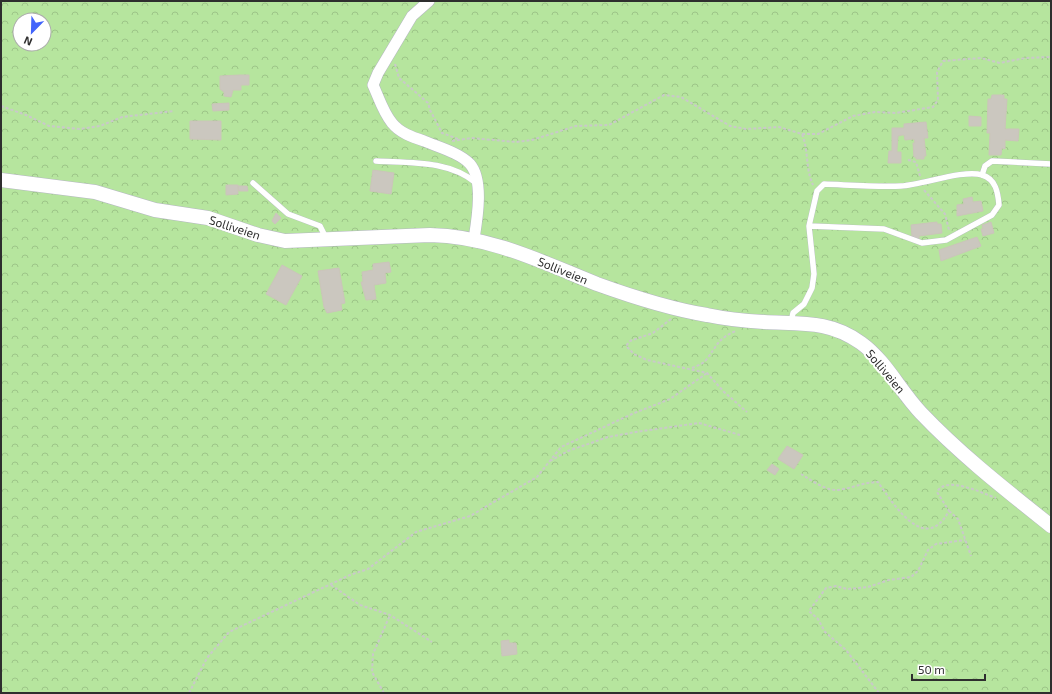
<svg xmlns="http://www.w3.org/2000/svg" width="1052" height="694" font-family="'Exo 2',sans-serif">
  <defs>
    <pattern id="forest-crowns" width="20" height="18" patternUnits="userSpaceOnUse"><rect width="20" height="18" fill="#b6e59e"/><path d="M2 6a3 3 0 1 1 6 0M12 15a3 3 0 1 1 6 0" fill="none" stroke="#9dc588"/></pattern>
  </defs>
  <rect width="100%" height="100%" fill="#efe9e1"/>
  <!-- forest -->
  <path fill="url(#forest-crowns)" fill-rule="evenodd" d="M1 1H1051V693H1ZM20 20H44V44H20Z"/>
  <!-- building -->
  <g fill="#cbc7bf" stroke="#cbc5ba">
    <polygon points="240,75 249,75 249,85 241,85 241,90 233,90 231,97 224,96 224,92 220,89 220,76"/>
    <polygon points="992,95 1004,95 1004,99 1007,99 1005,129 1019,129 1018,141 1005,140 1005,149 1002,148 1001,155 989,155 990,133 987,133 988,99 991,99"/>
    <polygon points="229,103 229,110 213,111 212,104"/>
    <polygon points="969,116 981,117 981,126 969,126"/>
    <polygon points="190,121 221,121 221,140 190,139"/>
    <polygon points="926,122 928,138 924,138 926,156 924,156 924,159 916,159 916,157 914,157 913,143 915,143 914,139 905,140 904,135 902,135 898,136 897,149 897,152 901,152 901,163 888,163 889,151 892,151 892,128 904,128 904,124"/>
    <polygon points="373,170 394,173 391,194 370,191"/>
    <polygon points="226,185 238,185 238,194 226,195"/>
    <polygon points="238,186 247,186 248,191 239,191"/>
    <polygon points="972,197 973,202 981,201 983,211 957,216 957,205 964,204 963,199"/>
    <polygon points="276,213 281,218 275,224 272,221"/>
    <polygon points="937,222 937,224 941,224 942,233 919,236 919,239 914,239 914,237 912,237 911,225"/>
    <polygon points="991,222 994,233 983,236 981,229 983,229 982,225"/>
    <polygon points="977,237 981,246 941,261 939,250"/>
    <polygon points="389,262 391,272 385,273 386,283 374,285 376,299 366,300 361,282 363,282 362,272 373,270 373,264"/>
    <polygon points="282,265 302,276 286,305 266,294"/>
    <polygon points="339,268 345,303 341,304 342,310 327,313 324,307 318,271"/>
    <polygon points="787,446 803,455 794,469 778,459"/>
    <polygon points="772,464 779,469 775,475 767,470"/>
    <polygon points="509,640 509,643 516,643 517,654 502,656 501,641"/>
  </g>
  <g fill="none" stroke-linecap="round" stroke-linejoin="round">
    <defs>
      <g id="service">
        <path d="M376 161C409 163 449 160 476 183"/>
        <polyline points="982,175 985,166 992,161 1051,164"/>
        <polyline points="253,183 288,214 320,226 326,238"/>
        <path d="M791 322 793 313 804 304 812 288 814 274 809 226 817 191 824 184C850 185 876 187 901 186 922 185 964 169 982 175 996 179 998 193 999 205L992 215 946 240 922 243 884 229 809 226"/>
      </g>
      <path id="minor" d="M429 1 412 16 378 73 373 85C379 98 383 112 392 123 400 133 412 137 424 141 438 147 460 153 470 164 484 180 477 220 474 239"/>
      <path id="tertiary" d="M1 180 95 192 155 210 208 218 258 235 285 241 430 235C490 236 542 262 597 284 633 297 670 309 707 315 726 319 746 321 764 322 800 324 830 320 861 343 886 361 900 391 921 413 961 455 1006 490 1051 526"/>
    </defs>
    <!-- service casing -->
    <use href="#service" stroke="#b4b7c1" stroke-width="6"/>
    <!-- minor casing -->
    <use href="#minor" stroke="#b4b7c1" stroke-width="12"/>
    <!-- tertiary casing -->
    <use href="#tertiary" stroke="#b4b7c1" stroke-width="15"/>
    <!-- path -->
    <g stroke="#c9c9c9" stroke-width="2" stroke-dasharray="3 2" stroke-linecap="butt">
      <polyline points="395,64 399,78 428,103 430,110 442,133 458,139"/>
      <polyline points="1,106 26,115 49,126 80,129 100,126 122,117 174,111"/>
      <polyline points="802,134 818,134 853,116 875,112 896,113 933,107 938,100 937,72 943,61 981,58 1000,63 1025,58 1051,57"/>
      <path d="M452 141 471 138 516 142 532 140 576 126 609 125 664 95 681 97 730 126 746 129 779 127 802 134C809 151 805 168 813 185"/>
      <polyline points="908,160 916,162 920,176"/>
      <polyline points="924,190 945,214 949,230"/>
      <polyline points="671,319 653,333 630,341 626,346 634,354 647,360 707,373 724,392 747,412"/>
      <path d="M692 368C697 366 703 364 706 360 717 346 718 338 736 331"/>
      <polyline points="550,461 568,451 608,437 636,432 699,423 740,435"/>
      <path d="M801 474C811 480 823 489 835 490 848 490 863 482 878 482 894 505 925 555 949 511L937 492C946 475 982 493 996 498"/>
      <polyline points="949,511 958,519 971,556"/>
      <polyline points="331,585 360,605 390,615 432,642"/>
      <polyline points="189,693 207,658 229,632 350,575 368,569 416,532 470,516 537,477 561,447 632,414 670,399 707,373"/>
      <polyline points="384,693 372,672 373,654 390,615"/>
      <polyline points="879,693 846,650 825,632 818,619 809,611 826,588 836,586 847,589 868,587 889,580 911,577 918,571 928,550 936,544 965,540"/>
    </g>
    <!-- service -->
    <use href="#service" stroke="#fff" stroke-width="5.5"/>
    <!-- minor -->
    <use href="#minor" stroke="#fff" stroke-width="11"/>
    <!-- tertiary -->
    <use href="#tertiary" stroke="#fff" stroke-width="14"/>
  </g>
  <g text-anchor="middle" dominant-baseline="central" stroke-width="4" stroke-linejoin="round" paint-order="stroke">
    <!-- street labels -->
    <g font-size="12" fill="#2e2e2e" stroke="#fff">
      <text transform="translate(235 227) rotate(18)">Solliveien</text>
      <text transform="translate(563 270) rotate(22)">Solliveien</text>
      <text transform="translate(886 371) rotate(50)">Solliveien</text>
    </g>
  </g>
  <!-- border -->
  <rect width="1052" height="694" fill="none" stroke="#2e2e2e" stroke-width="4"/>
  <!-- north arrow -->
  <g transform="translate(32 32) rotate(203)"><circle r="19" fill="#ffffff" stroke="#ababab"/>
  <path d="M0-3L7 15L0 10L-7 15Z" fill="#4264fb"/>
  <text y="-6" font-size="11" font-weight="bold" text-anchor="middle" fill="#2e2e2e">N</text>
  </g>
  <!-- scale -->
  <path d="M912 674v6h73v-6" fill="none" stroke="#2e2e2e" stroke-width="2"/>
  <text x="918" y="674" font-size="12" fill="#2e2e2e" stroke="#ffffff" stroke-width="3" paint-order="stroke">50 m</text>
</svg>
